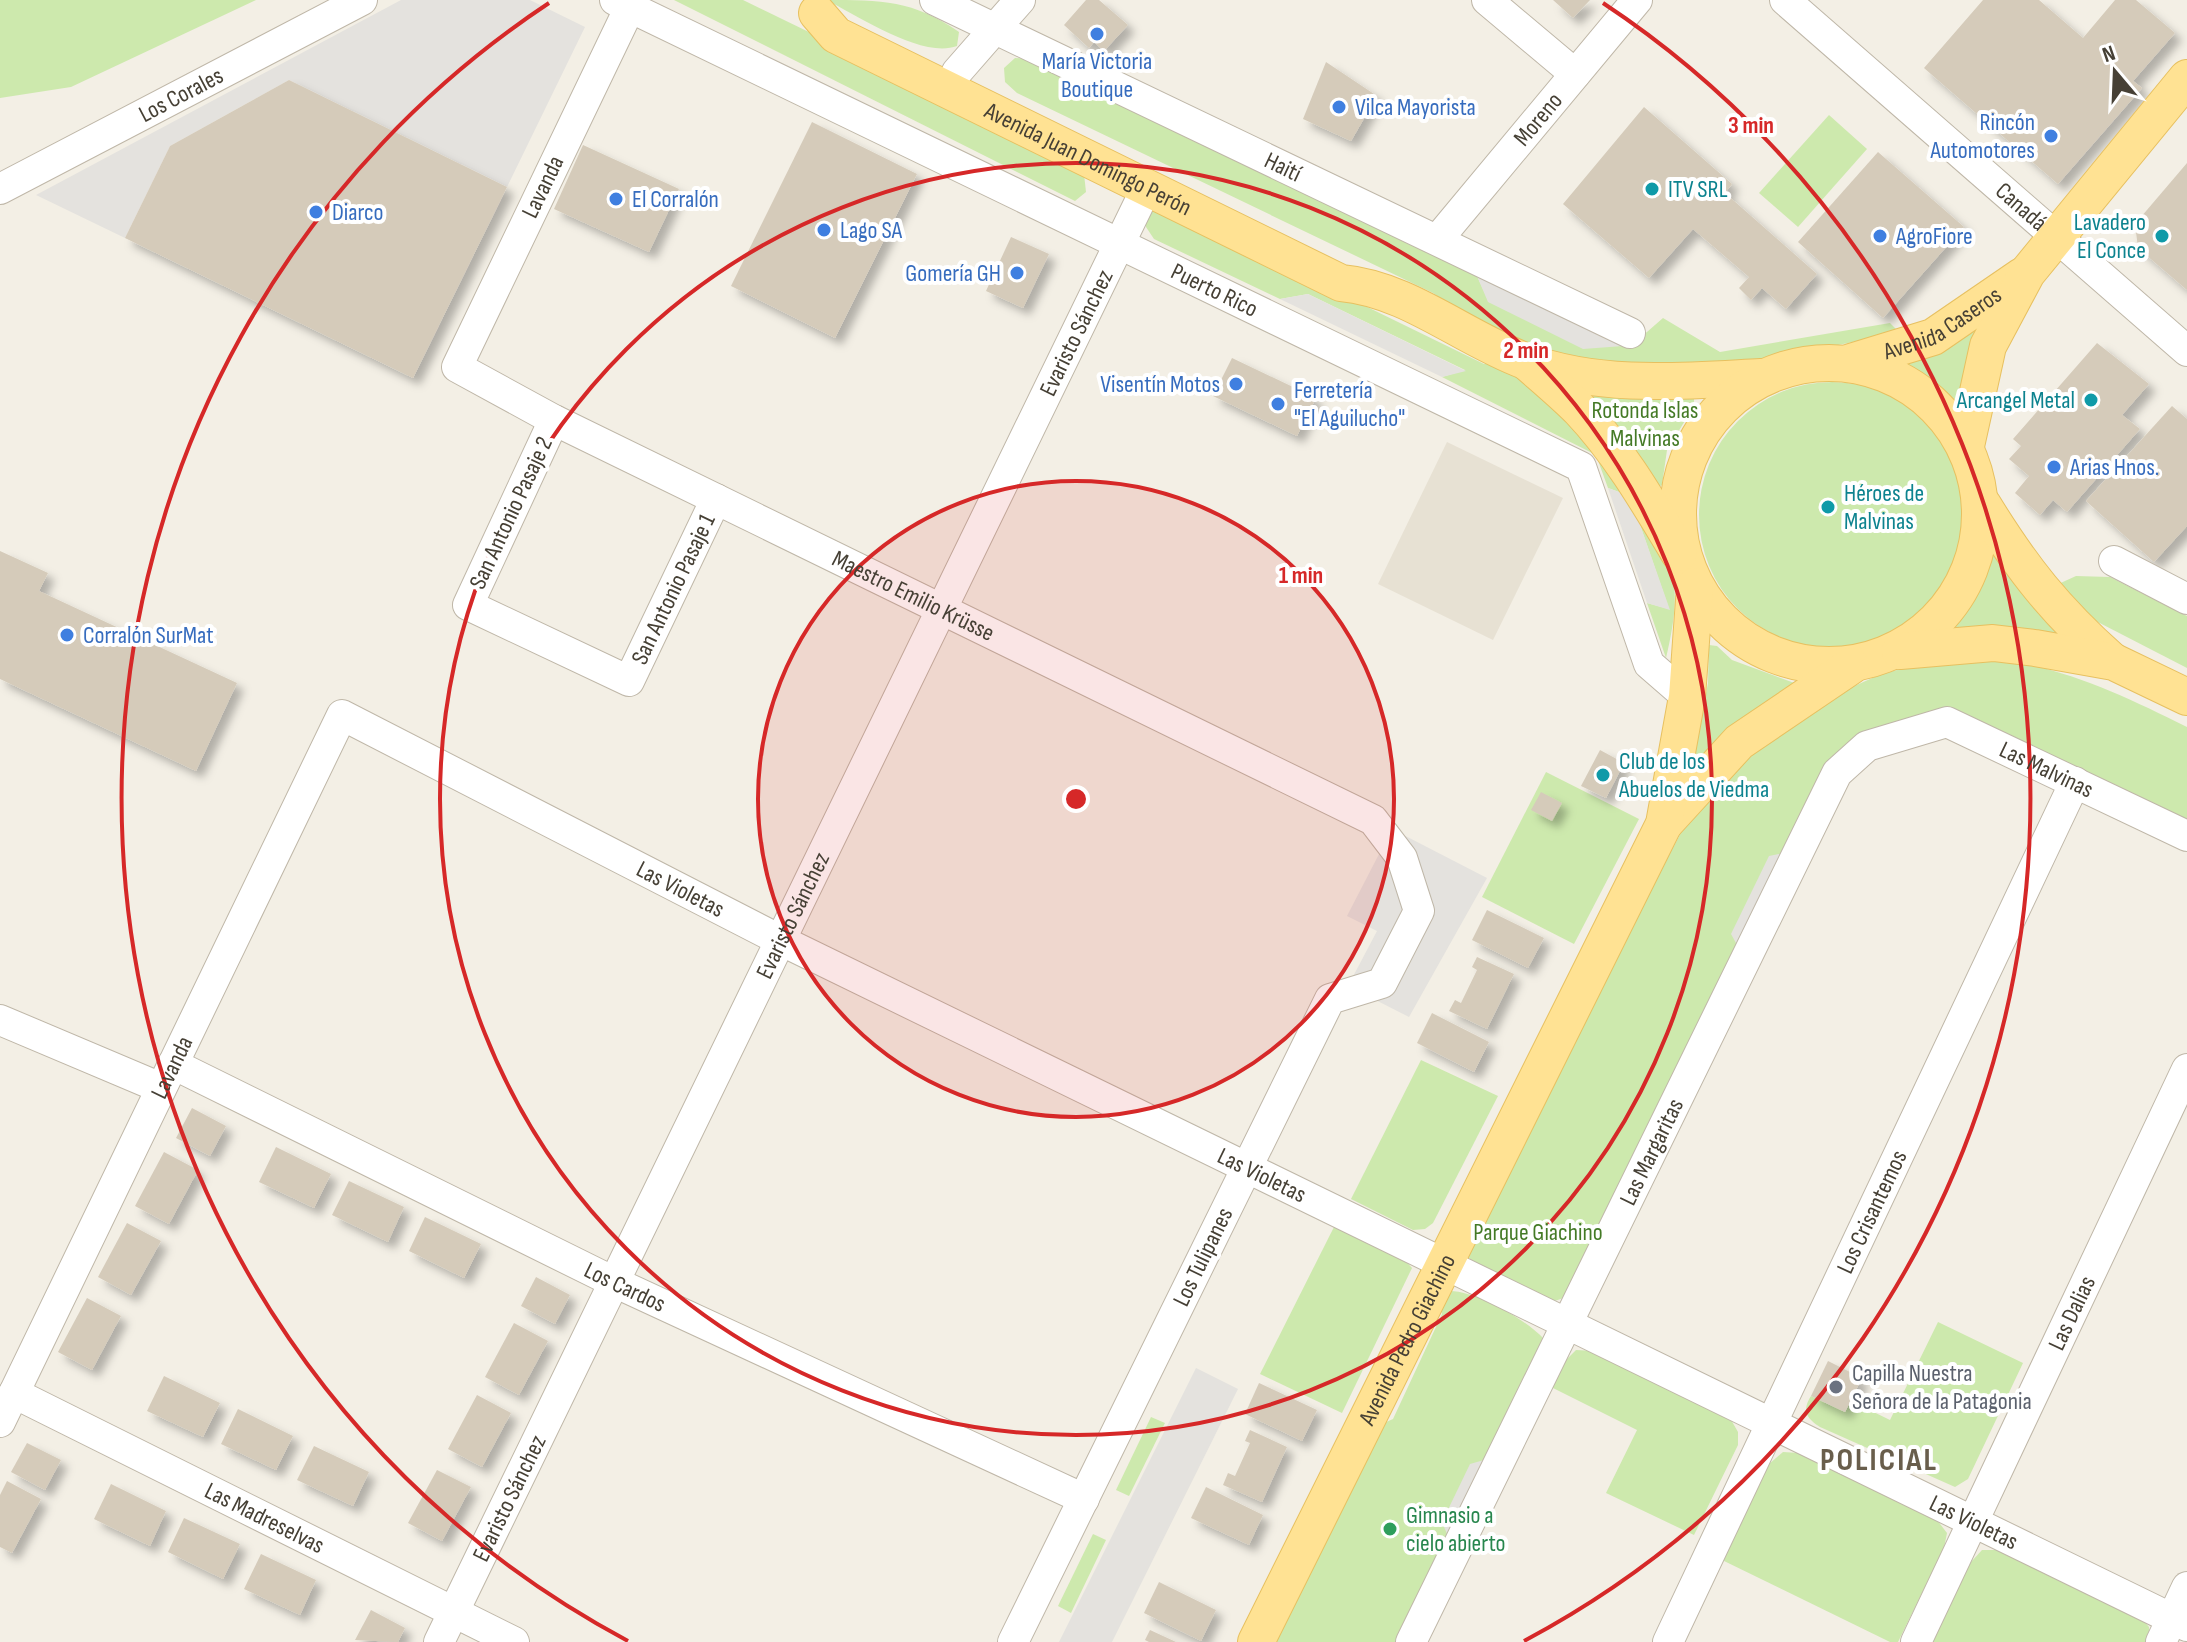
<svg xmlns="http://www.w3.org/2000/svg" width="2187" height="1642" font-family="'Sofia Sans Condensed',sans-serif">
  <defs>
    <filter id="shadow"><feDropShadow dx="7" dy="7" stdDeviation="4" flood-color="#0004"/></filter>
  </defs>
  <rect width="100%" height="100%" fill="#f3efe5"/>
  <!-- residential -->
  <polygon fill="#e7e1d3" points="1447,442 1563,498 1493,640 1378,584"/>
  <!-- green -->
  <g fill="#cde9ad">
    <polygon points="0,0 256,0 71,87 0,98"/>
    <polygon points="674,0 743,0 1058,153 1084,174 1086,192 1075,201"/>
    <path d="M826 0C882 0 913 0 959 32L957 46C922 59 859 16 826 0Z"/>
    <path d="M1015 58 1030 59 1477 276 1489 302 1623 346 1632 345 1663 318 1720 352 1890 323 1899 332C1761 362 1629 394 1494 333 1473 323 1452 306 1433 293L1017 93 1005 82 1004 68Z"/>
    <polygon points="1829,115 1867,149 1798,227 1759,193"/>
    <path d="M1155 209 1169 210 1484 364C1491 364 1501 363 1508 366 1552 382 1654 511 1668 556 1680 590 1674 624 1666 658L1647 603 1669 609 1630 496 1608 488 1596 455 1442 377 1465 370 1308 294 1280 299 1154 239 1146 227V215Z"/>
    <polygon points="1983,317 1960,406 1953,404 1922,373 1903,366 1901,361"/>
    <polygon points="1573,380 1694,397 1694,406 1667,450 1662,485 1655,489"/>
    <circle cx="1832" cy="515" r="133"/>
    <polygon points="1991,546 2063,634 1955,631 1955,625 1980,586"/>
    <polygon points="2076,576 2110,577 2187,616 2187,668 2090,618 2054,586"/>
    <polygon points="1709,645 1717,646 1732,660 1797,684 1764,703 1692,767 1708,683"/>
    <path d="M1990 658C2061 666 2123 695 2187 727V822L1958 714 1872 733 1741 952 1574 1292C1564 1298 1556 1303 1544 1300 1521 1296 1479 1272 1466 1254L1468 1235 1684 827 1746 757 1832 696 1879 675 1915 665Z"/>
    <polygon points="1546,772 1639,819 1574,944 1482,897"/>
    <polygon points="1421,1060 1498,1096 1433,1223 1425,1229 1413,1230 1351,1199"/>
    <polygon points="1335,1225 1405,1260 1412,1268 1342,1413 1260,1374"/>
    <path d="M1449 1291C1475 1290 1526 1320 1543 1338L1401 1642H1269L1375 1427 1393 1419 1442 1314 1438 1300Z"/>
    <path d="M1938 1322 2023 1363 1968 1479 1955 1487 1820 1427C1806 1418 1802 1410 1811 1396L1845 1412 1851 1401 1890 1420Z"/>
    <polygon points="1576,1350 1594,1351 1730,1418 1738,1432 1738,1445 1694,1535 1606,1493 1637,1430 1551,1387 1562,1364"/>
    <polygon points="1151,1417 1165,1423 1129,1496 1116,1490"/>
    <polygon points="1783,1452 1799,1453 1937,1520 1947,1533 1944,1548 1898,1642 1890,1642 1722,1560 1769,1464"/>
    <polygon points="1093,1534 1106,1540 1071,1613 1058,1606"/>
    <polygon points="1982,1550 1999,1550 2143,1620 2149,1627 2149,1642 1931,1642 1971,1562"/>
  </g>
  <!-- parking -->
  <g fill="#e4e2de">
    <polygon points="401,0 530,0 585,27 507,187 289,80 170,146 125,238 36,195"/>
    <polygon points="1477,276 1623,346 1583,349 1488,302"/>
    <polygon points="1308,294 1466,371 1442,377 1280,299"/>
    <polygon points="1608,488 1630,496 1670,610 1647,603"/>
    <polygon points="1392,829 1487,878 1409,1017 1348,986 1377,931 1347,916"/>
    <polygon points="1789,852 1741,952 1731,934 1769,856"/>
    <polygon points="1196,1368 1238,1389 1112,1642 1059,1642"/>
    <polygon points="1491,1458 1450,1541 1442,1522 1470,1464"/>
  </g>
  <!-- building -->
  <g fill="#d5cbba" filter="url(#shadow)">
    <polygon points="1086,0 1099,0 1128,25 1104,51 1094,42 1089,48 1064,25"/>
    <polygon points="1553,0 1590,0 1573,18"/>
    <polygon points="1983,0 2039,0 2083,38 2115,0 2136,0 2175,33 2133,81 2142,88 2058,184 1924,68"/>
    <polygon points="1326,62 1377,96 1351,141 1303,119"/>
    <polygon points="289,80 507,187 413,378 125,238 170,146"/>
    <polygon points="1644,107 1732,184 1725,193 1817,274 1786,309 1762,288 1751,300 1739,288 1749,277 1693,229 1649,278 1563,204"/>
    <polygon points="812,122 917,174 835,338 731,286"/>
    <polygon points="583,145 679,189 649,252 554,209"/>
    <polygon points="1878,152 1964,227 1883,318 1798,242"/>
    <polygon points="2187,163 2187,290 2138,248 2135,224"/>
    <polygon points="1011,237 1049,254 1023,308 986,291"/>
    <polygon points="2097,343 2149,384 2122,415 2140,429 2067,512 2053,500 2040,515 2015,493 2029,476 2009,459 2021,446 2013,439"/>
    <polygon points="1232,358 1316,398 1297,436 1213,396"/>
    <polygon points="2172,406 2187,419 2187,526 2154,562 2086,501"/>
    <polygon points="0,551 48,573 39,591 237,683 196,771 0,679"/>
    <polygon points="1600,750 1624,763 1606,798 1581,786"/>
    <polygon points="1541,792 1562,803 1552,821 1531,810"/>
    <polygon points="1487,910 1544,938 1528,968 1472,940"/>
    <polygon points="1477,957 1514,974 1487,1029 1449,1011 1455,1000 1461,1003 1477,970 1472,967"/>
    <polygon points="1432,1013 1489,1042 1474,1072 1417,1043"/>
    <polygon points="192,1108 226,1126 210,1156 176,1138"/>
    <polygon points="276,1147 331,1174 314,1208 259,1182"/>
    <polygon points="164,1152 198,1170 169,1224 135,1206"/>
    <polygon points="349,1181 404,1207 388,1242 332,1215"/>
    <polygon points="425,1217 481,1244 464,1278 409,1251"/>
    <polygon points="127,1223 161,1241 131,1295 98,1277"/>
    <polygon points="536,1277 570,1295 555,1324 521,1306"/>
    <polygon points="87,1298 121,1316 92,1370 58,1352"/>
    <polygon points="514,1323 548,1341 519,1395 485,1377"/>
    <polygon points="1828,1361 1862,1378 1845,1412 1811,1396"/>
    <polygon points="164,1376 220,1403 203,1437 147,1411"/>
    <polygon points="1259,1383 1317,1410 1302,1441 1245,1414"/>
    <polygon points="477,1395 511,1413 482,1467 448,1449"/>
    <polygon points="238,1409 293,1436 276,1470 221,1444"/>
    <polygon points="1250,1430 1287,1447 1262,1502 1223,1485 1228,1473 1235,1476 1250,1443 1245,1441"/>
    <polygon points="27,1443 61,1460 45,1490 11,1472"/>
    <polygon points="314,1446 369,1472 353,1506 297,1480"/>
    <polygon points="437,1470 471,1487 442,1541 408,1523"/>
    <polygon points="7,1481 41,1499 12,1553 0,1547 0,1495"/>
    <polygon points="111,1484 166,1511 150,1546 94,1519"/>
    <polygon points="1206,1487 1263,1515 1249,1545 1191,1518"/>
    <polygon points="184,1518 240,1544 223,1579 168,1552"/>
    <polygon points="261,1554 316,1580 300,1615 244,1589"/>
    <polygon points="1159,1582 1216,1610 1201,1641 1144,1613"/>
    <polygon points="371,1610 405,1628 398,1642 355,1640"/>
    <polygon points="1150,1630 1176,1642 1149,1642 1145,1640"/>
  </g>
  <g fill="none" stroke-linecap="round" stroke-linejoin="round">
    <defs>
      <g id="minor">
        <path id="s1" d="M615 0 1581 467 1649 664 1687 697"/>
        <path id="s2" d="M935 0 1630 333"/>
        <polyline points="1487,0 1575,74"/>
        <path id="s3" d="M1785 0 2187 351"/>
        <path id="s4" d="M630 7 457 367 554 420 1373 820 1402 858 1419 911 1382 983 1330 999 1013 1642"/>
        <polyline points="957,72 1020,0"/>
        <path id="s5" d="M0 189 362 0"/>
        <path id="s6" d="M1438 239 1637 0"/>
        <path id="s7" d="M554 420 468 605 629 681 716 499"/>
        <polyline points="2114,561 2187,599"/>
        <polyline points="0,1020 161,1088"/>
        <path id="s8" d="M173 1064 614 1282 1084 1499"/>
        <path id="s9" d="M14 1393 514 1642"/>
        <path id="s10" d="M0 1422 342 715 780 940 2187 1626"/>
        <path id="s11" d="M439 1642 1147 187"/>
        <path id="s12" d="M1411 1642 1837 773 1867 746 1947 722 2187 836"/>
        <path id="s13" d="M1668 1642 2075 782"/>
        <path id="s14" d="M1916 1642 2187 1069"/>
        <polyline points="2161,1642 2187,1587"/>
      </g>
      <g id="major">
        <path id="s15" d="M817 13 836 35 1341 283C1408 289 1463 338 1525 361 1600 389 1683 381 1761 377"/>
        <path id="s16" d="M1851 362 1933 337 2022 276"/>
        <circle cx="1829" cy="514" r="151"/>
        <path d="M1528 363C1545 378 1563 393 1579 409 1619 451 1649 503 1679 553"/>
        <polyline points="1966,446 1988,346 2027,273 2187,78"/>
        <path d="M1983 505C2023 570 2055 610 2112 661"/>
        <polyline points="1900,651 1993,643 2035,648 2114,662 2187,697"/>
        <polyline points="1664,824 1739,742 1851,666"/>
        <path id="s17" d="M1256 1642 1664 824 1687 697 1695 586"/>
      </g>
    </defs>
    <!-- minor casing -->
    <use href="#minor" stroke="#bfb7a8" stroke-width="32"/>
    <!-- major casing -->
    <use href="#major" stroke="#e7c060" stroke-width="38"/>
    <!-- minor -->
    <use href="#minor" stroke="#fff" stroke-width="30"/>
    <!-- major -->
    <use href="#major" stroke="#ffe293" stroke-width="36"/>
  </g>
  <!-- distance rings -->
  <circle cx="1076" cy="799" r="318" fill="#d62828" fill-opacity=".12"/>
  <g fill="none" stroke="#d62828" stroke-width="4">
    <circle cx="1076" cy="799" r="318"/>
    <circle cx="1076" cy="799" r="636"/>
    <path d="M628 1641A954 954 0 0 1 549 3M1603 3A954 954 0 0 1 1524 1641"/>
  </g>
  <!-- markers -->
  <g fill="#3f7fe0" stroke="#fff" stroke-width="3">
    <circle cx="1097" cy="34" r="8"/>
    <circle cx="1339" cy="107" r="8"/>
    <circle cx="2051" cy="136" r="8"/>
    <circle cx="616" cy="199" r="8"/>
    <circle cx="316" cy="212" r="8"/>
    <circle cx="824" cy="230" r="8"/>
    <circle cx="1880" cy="236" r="8"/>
    <circle cx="1017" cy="273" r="8"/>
    <circle cx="1236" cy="384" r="8"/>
    <circle cx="1278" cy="404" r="8"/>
    <circle cx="2054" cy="467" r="8"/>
    <circle cx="67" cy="635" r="8"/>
  </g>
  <g fill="#0f9aa8" stroke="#fff" stroke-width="3">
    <circle cx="1652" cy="189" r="8"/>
    <circle cx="2162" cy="236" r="8"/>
    <circle cx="2091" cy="400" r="8"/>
    <circle cx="1828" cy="507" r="8"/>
    <circle cx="1603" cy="775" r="8"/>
  </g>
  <circle fill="#6b7280" stroke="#fff" stroke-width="3" cx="1836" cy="1387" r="8"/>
  <circle fill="#2e9e5b" stroke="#fff" stroke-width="3" cx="1390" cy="1529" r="8"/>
  <g text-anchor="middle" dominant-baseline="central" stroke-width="8" stroke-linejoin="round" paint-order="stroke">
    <!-- shop labels -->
    <g font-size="24" fill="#366cbe" stroke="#fff" text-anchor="start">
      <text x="1097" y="61" text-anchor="middle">María Victoria<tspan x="1097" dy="28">Boutique</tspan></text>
      <text x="1355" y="107">Vilca Mayorista</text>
      <text x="2035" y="122" text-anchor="end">Rincón<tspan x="2035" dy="28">Automotores</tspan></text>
      <text x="632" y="199">El Corralón</text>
      <text x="332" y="212">Diarco</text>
      <text x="840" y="230">Lago SA</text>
      <text x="1896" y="236">AgroFiore</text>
      <text x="1001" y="273" text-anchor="end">Gomería GH</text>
      <text x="1220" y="384" text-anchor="end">Visentín Motos</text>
      <text x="1294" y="390">Ferretería<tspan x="1294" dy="28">"El Aguilucho"</tspan></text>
      <text x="2070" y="467">Arias Hnos.</text>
      <text x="83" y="635">Corralón SurMat</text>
    </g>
    <!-- street labels -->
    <g font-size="24" fill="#464035" stroke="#fff">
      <text stroke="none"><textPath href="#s5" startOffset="204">Los Corales</textPath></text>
      <text stroke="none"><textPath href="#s6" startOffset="156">Moreno</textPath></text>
      <text stroke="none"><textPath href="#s15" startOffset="310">Avenida Juan Domingo Perón</textPath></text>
      <text stroke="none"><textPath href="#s2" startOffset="386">Haití</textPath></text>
      <text transform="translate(543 187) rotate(-64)">Lavanda</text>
      <text stroke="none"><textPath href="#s3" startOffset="314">Canadá</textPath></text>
      <text stroke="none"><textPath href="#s1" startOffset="666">Puerto Rico</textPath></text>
      <text stroke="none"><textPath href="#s16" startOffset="100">Avenida Caseros</textPath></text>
      <text stroke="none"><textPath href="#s11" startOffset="1456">Evaristo Sánchez</textPath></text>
      <text transform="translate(511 513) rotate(-65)">San Antonio Pasaje 2</text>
      <text stroke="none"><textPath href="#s7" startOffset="484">San Antonio Pasaje 1</textPath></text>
      <text stroke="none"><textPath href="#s4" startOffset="910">Maestro Emilio Krüsse</textPath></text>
      <text stroke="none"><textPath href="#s12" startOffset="1202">Las Malvinas</textPath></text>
      <text stroke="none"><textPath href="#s10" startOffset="1166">Las Violetas</textPath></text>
      <text stroke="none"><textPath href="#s11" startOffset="808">Evaristo Sánchez</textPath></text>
      <text stroke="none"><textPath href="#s10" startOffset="394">Lavanda</textPath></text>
      <text stroke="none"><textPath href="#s12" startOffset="546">Las Margaritas</textPath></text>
      <text stroke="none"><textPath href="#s10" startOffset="1814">Las Violetas</textPath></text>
      <text stroke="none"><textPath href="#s13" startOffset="476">Los Crisantemos</textPath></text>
      <text transform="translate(1203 1257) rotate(-64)">Los Tulipanes</text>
      <text stroke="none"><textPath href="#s8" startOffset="504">Los Cardos</textPath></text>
      <text stroke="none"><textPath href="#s14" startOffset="364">Las Dalias</textPath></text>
      <text stroke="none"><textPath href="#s17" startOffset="338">Avenida Pedro Giachino</textPath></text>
      <text stroke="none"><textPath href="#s11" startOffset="160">Evaristo Sánchez</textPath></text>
      <text stroke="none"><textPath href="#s9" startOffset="280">Las Madreselvas</textPath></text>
      <text stroke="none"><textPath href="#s10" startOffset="2606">Las Violetas</textPath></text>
    </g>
    <!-- culture labels -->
    <g font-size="24" fill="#0d838f" stroke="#fff" text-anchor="start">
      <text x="1668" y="189">ITV SRL</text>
      <text x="2146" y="222" text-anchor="end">Lavadero<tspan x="2146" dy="28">El Conce</tspan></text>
      <text x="2075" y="400" text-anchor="end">Arcangel Metal</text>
      <text x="1844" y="493">Héroes de<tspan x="1844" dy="28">Malvinas</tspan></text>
      <text x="1619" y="761">Club de los<tspan x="1619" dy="28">Abuelos de Viedma</tspan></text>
    </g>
    <!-- park labels -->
    <g font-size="24" fill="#447a26" stroke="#fff">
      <text x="1645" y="410">Rotonda Islas<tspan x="1645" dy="28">Malvinas</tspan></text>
      <text x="1538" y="1232">Parque Giachino</text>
    </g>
    <!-- worship labels -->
    <g font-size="24" fill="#5b616d" stroke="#fff" text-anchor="start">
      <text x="1852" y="1373">Capilla Nuestra<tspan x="1852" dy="28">Señora de la Patagonia</tspan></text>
    </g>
    <!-- leisure labels -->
    <g font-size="24" fill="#27864d" stroke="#fff" text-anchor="start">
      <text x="1406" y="1515">Gimnasio a<tspan x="1406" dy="28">cielo abierto</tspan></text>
    </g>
    <!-- district labels -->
    <g font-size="32" font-weight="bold" letter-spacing="2" fill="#695e4c" stroke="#fff">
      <text x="1879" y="1460">POLICIAL</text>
    </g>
  </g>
  <circle cx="1076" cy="799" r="12" fill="#d62828" stroke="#fff" stroke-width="4"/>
  <g font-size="24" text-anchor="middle" font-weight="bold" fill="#d62828" stroke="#fff" stroke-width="8" stroke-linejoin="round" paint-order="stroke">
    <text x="1751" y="133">3 min</text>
    <text x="1526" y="358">2 min</text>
    <text x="1301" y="583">1 min</text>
  </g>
  <!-- north arrow -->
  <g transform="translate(2115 72) rotate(341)" stroke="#ffffff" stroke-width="6" paint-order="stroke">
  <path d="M0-6L14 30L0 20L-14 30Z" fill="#464035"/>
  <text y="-12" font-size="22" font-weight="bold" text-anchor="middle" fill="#464035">N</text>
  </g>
</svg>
